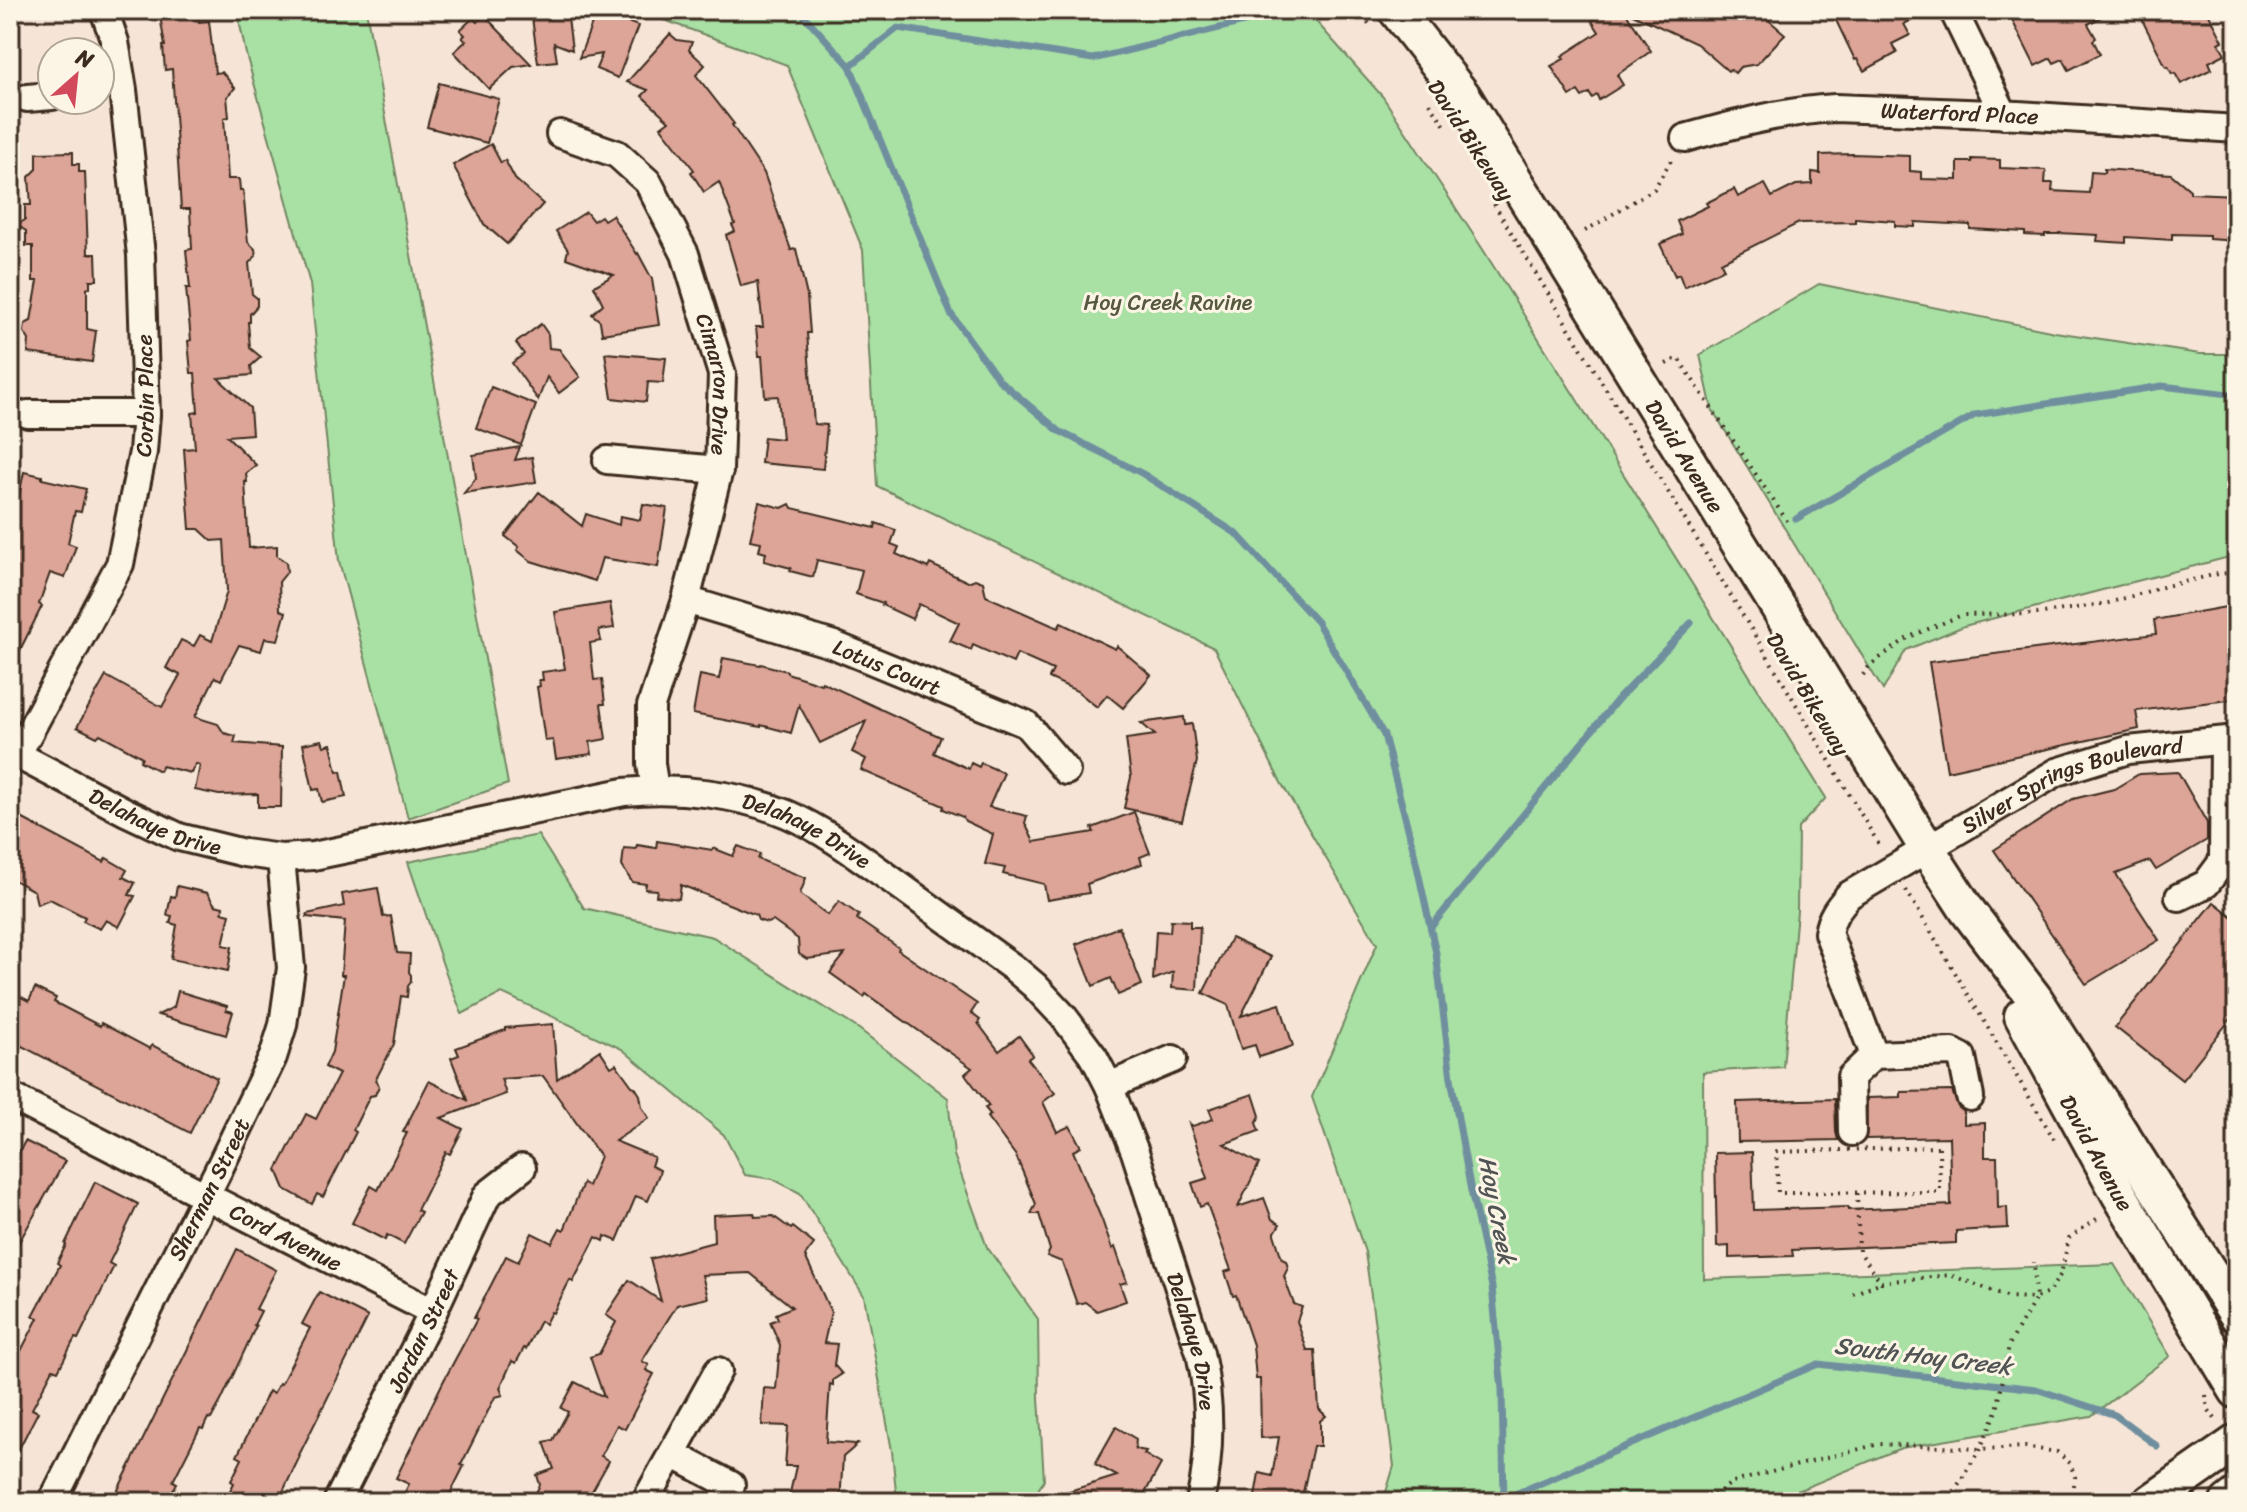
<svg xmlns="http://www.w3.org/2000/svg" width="2247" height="1512" font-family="Sriracha,sans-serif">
  <rect width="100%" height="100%" fill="#f6e5d6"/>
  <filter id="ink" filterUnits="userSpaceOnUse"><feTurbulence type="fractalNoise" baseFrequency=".0125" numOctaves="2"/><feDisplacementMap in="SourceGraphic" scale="16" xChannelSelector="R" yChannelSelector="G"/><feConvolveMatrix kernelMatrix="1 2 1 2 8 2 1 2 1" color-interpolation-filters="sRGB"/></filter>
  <g filter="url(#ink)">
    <!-- green -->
    <g fill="#a9e1a5" stroke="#728662" stroke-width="2">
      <polygon points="237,10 366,10 508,784 408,818 339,561 310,284 246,54"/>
      <polygon points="637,10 1306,10 1383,97 1482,248 1826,798 1798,828 1797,911 1783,1067 1703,1072 1704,1279 2114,1264 2170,1356 2091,1416 1901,1448 1771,1502 1383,1502 1394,1466 1365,1252 1312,1097 1377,944 1280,781 1214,648 877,486 863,250 787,65"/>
      <polygon points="1819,284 2055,332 2200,354 2237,354 2237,555 1964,626 1906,650 1883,690 1712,409 1700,355"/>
      <polygon points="538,835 584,908 713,937 859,1029 948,1098 954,1155 987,1247 1038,1319 1039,1398 1044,1480 1031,1502 897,1502 892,1451 864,1296 800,1193 773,1179 745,1175 724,1135 622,1049 502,993 462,1014 444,968 408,862"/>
    </g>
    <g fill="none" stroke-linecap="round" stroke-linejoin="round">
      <!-- stream -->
      <g stroke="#708f9e" stroke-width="7">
        <polyline points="799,10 850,66 951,314 999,380 1059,431 1143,474 1237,534 1317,622 1384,735 1413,848 1436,953 1451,1078 1470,1186 1492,1287 1502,1390 1504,1502"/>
        <polyline points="850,66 898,28 1093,59 1293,10"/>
        <polyline points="1796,519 1975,415 2162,386 2237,395"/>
        <polyline points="1431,927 1618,699 1691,623"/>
        <polyline points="1506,1498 1818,1364 2036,1389 2115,1415 2157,1446"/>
      </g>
    </g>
    <!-- building -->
    <g fill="#dda498" stroke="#3b2a1e" stroke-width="2">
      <polygon points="159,10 197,10 199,22 209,21 215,73 222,72 235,88 227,97 229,117 224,118 228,179 239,179 240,190 243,190 248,242 255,249 256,256 249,263 252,294 257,298 257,306 250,314 250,322 248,322 250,348 261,357 251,366 252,375 218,378 250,408 252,434 227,436 256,465 246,473 247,482 245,482 249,548 277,546 277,556 286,562 287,572 279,582 280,610 286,612 278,640 265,638 261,651 239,645 221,680 215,677 195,717 218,724 224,733 236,736 234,743 282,747 281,807 258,807 258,794 219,795 195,790 200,765 196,764 191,773 162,766 159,771 140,761 142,757 100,734 97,737 77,727 106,676 162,707 180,675 166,668 181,640 194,646 200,635 212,641 227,591 224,540 212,541 199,529 190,529 184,449 195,448 192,413 198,412 195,373 191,373 188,341 191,340 186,288 190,288 186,250 192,249 190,209 181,209 172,69 165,70 163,46 165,46"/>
      <polygon points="531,10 567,10 572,50 554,43 557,61 538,63"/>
      <polygon points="1590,10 1624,10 1651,51 1617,75 1623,85 1599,100 1597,95 1592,98 1589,93 1582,97 1578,91 1570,96 1551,66 1564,59 1562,56 1599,32 1592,21 1595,19"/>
      <polygon points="1624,10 1757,10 1785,34 1757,64 1740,67 1735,73 1730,69 1728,71 1697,44"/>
      <polygon points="1831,10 1931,10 1904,24 1910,35 1892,44 1897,53 1864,71 1857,59 1855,60"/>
      <polygon points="2007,10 2114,10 2088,24 2096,38 2093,40 2100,54 2069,70 2063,59 2054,63 2051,58 2035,66"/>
      <polygon points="2137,10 2207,10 2223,41 2219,43 2225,54 2209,62 2212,69 2181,84 2175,73 2172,74 2168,66 2166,67"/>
      <polygon points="596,13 611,19 612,16 638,26 618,78 596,69 602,54 579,58"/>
      <polygon points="484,15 531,64 513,67 489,89 454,52 466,41 462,38 465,35 460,30 473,18 477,22"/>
      <polygon points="670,34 677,40 692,42 689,50 705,65 696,75 734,124 732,125 764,173 791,250 796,249 807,296 810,333 807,333 814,424 827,425 823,469 761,463 764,437 782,439 778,396 765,397 762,356 759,356 756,327 763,327 758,282 741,286 726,235 735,231 732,225 735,224 719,182 704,192 691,172 694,170 661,127 669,121 642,96 648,90 627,82"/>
      <polygon points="439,83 499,99 487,143 427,127"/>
      <polygon points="491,144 501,163 505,160 515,179 543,204 507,244 484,224 453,165"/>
      <polygon points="73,152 73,164 79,164 79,172 85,172 88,254 96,254 97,280 90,280 90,288 87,288 87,329 96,331 92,362 28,353 29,340 24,332 25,324 31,321 38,281 33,281 33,246 26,246 26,231 17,225 25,220 25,205 31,205 29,177 37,169 37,153"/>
      <polygon points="1852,154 1910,156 1910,171 1921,172 1921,179 1958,180 1958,162 1972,162 1972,159 2000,160 2000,168 2046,170 2045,183 2053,183 2052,191 2089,193 2091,172 2104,173 2104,169 2171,174 2190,190 2190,193 2237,195 2237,241 2209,239 2209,235 2172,234 2172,240 2126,237 2126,243 2097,241 2098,235 2059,233 2059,234 2045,234 2045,236 2025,235 2025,232 1970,229 1970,225 1915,222 1915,227 1895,226 1895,221 1855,218 1855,222 1799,223 1721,262 1724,269 1684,287 1679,274 1675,276 1660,244 1682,234 1677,221 1708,206 1706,203 1734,189 1738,197 1765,184 1772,197 1796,185 1812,184 1812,172 1820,173 1820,155"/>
      <polygon points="586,212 593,221 601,216 604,220 612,215 637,254 638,253 652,279 659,325 602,334 600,321 592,314 603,304 594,286 614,275 566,258 568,250 556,231"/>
      <polygon points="541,324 548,334 549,348 559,349 580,377 559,393 547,377 538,400 512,363 524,354 516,343"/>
      <polygon points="605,353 666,358 663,383 648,382 646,402 612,398"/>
      <polygon points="491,387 536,405 521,445 476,428"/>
      <polygon points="520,447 515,460 532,457 536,482 464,493 476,478 473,455"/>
      <polygon points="24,472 42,476 42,479 86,489 81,512 75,511 68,543 76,546 65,578 50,573 39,604 42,606 10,670 10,537"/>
      <polygon points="539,492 582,526 586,514 619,525 620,516 640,520 643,504 667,508 658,567 602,558 595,581 531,561 517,550 519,547 505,536"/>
      <polygon points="759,502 782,508 790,504 792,508 875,528 876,523 896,530 891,544 899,547 896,554 928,568 930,564 968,582 975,579 983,582 986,596 1058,628 1061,623 1115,649 1117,646 1151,675 1123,708 1107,695 1097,707 1077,691 1049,678 1053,670 1017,654 1013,663 973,645 971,650 950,641 959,623 919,604 912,619 882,605 883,603 856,594 862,570 817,560 813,577 790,571 791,568 764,561 766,553 759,551 761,542 750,540"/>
      <polygon points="610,603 614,628 599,630 601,641 590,643 594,680 602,679 605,704 601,704 606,739 590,742 592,754 556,759 553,740 545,741 537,687 540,686 539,680 543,680 542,672 565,669 555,612"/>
      <polygon points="2237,605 2237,699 2136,711 2139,729 1947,771 1929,662 2156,634 2154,620"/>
      <polygon points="723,658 760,665 761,664 787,671 787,673 821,684 822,682 941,737 934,753 969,769 971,763 979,767 981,763 1004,773 989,807 1027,816 1025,823 1034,842 1094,832 1092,828 1134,812 1150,853 1140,857 1142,864 1087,884 1089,893 1047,900 1044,884 1003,874 1005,868 985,864 993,834 965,821 963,817 943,809 944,806 861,770 866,759 852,752 866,721 820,743 799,705 791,733 761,725 761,727 693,714 700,675 719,679"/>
      <polygon points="1184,717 1185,725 1192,724 1197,761 1182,821 1124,808 1131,777 1126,739 1155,735 1141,723"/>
      <polygon points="322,740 324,746 331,744 337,772 341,771 346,797 322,802 319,789 313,790 303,744"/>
      <polygon points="2178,772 2207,823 2207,840 2156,870 2150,861 2116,874 2159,940 2086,984 1994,850 2073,799 2114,789 2139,774"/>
      <polygon points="10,812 104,862 106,858 127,870 123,877 135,883 129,895 135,896 119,927 106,920 100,929 83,921 85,917 50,899 37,904 34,891 10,878"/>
      <polygon points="657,841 712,850 713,848 733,856 738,846 760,854 758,859 806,878 800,894 828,915 839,901 859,915 857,919 899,948 898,950 977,1004 971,1013 980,1020 978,1023 999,1051 1019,1036 1033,1055 1028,1059 1055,1093 1043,1102 1057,1132 1070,1126 1081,1147 1073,1151 1102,1220 1112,1249 1115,1247 1127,1282 1120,1284 1126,1301 1097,1311 1085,1302 1077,1304 1062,1262 1047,1256 1050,1250 1039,1214 1031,1214 1036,1204 1016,1156 987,1117 991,1115 985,1108 989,1106 965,1074 972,1068 866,994 864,997 830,973 845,954 807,959 799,954 798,939 773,921 767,923 758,920 756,915 681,885 679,899 656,896 657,890 645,889 646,884 632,882 622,866 624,848 636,849 637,845 656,848"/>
      <polygon points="177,886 207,893 215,905 223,907 222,912 230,914 223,945 232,947 228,971 171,959 177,925 170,923 172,916 167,915 171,896 175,897"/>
      <polygon points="378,888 383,917 391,916 397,953 410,954 409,972 411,975 411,982 408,986 407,997 401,996 394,1044 376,1079 379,1086 375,1095 370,1096 353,1130 356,1132 323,1197 317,1194 312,1204 285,1189 277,1170 306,1114 316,1119 339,1074 325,1067 332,1052 344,975 341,975 345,921 307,917 307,914 344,906 342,894"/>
      <polygon points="2214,902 2237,920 2237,1011 2182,1080 2115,1027"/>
      <polygon points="1171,920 1190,921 1190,927 1200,927 1197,990 1172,988 1173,972 1153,980 1156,931 1170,932"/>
      <polygon points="1119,927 1142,985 1118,995 1111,978 1093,986 1076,944"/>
      <polygon points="1231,938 1271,957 1241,1016 1280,1004 1293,1046 1259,1057 1255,1045 1241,1049 1228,1005 1203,993"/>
      <polygon points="35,988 56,998 54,1002 100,1026 101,1023 150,1049 152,1045 217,1078 190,1133 10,1040 10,991 29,1001"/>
      <polygon points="178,991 227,1006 226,1010 233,1012 226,1035 158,1015 174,1007"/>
      <polygon points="553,1024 557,1079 600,1050 611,1067 616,1064 632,1086 635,1087 640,1095 642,1107 649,1118 615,1141 654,1157 651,1166 660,1170 659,1174 648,1201 636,1196 617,1241 605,1236 604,1241 596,1237 573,1282 570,1280 553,1313 551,1312 545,1324 540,1321 526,1349 524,1348 516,1363 512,1361 500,1388 503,1395 495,1397 461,1465 464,1466 446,1502 400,1502 409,1484 396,1478 443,1382 477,1319 474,1318 506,1256 518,1262 532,1233 552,1243 560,1228 564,1230 583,1183 588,1186 600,1156 543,1076 501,1079 506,1094 441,1118 463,1129 450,1154 446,1152 417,1210 421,1212 404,1244 387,1235 385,1240 352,1223 371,1186 378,1190 407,1133 403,1132 429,1081 467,1100 451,1058 459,1055 456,1048 505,1030 505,1028"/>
      <polygon points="1952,1091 1958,1107 1964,1112 1964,1124 1985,1123 1985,1157 1997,1157 1998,1208 2007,1207 2008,1228 1956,1231 1956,1243 1792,1250 1793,1256 1729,1258 1729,1246 1717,1247 1715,1153 1752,1152 1754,1210 1848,1207 1848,1210 1951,1205 1949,1137 1866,1139 1867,1098 1901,1097 1901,1092"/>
      <polygon points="1253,1094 1260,1116 1256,1123 1259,1131 1224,1144 1259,1164 1238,1207 1264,1198 1272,1219 1280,1224 1274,1234 1282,1259 1286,1261 1288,1268 1284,1276 1288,1288 1294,1304 1302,1307 1297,1321 1307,1350 1315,1350 1319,1409 1326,1416 1320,1421 1320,1446 1313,1446 1301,1502 1254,1502 1259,1473 1272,1476 1279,1437 1261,1438 1260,1379 1256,1379 1253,1345 1236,1295 1233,1296 1225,1272 1231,1270 1207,1204 1200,1207 1192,1183 1208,1178 1189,1123 1193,1126 1213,1119 1209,1109"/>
      <polygon points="1835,1099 1836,1132 1838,1140 1738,1142 1737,1102"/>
      <polygon points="25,1141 65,1161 10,1258 10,1169"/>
      <polygon points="95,1182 138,1204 109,1263 114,1266 78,1339 75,1338 58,1371 53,1369 32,1409 38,1412 10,1466 10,1372 38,1318 33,1316 60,1265 57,1263 66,1245 65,1244"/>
      <polygon points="754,1213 755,1217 773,1216 791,1229 793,1227 814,1244 805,1256 831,1312 824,1343 837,1344 834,1365 842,1374 833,1380 833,1385 830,1384 826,1442 858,1444 843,1457 840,1502 788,1502 796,1466 785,1466 788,1426 762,1425 764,1388 776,1389 780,1345 770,1322 778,1319 776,1314 792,1307 750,1273 702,1275 708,1298 677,1305 642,1361 649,1365 646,1370 654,1374 625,1429 617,1425 601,1456 609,1461 586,1502 531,1502 540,1485 537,1475 554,1469 544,1442 553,1440 568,1412 561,1408 575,1382 604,1397 590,1357 599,1354 616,1322 606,1315 629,1280 661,1301 650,1259 714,1242 713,1215"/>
      <polygon points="237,1249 276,1270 256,1309 261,1311 254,1325 256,1326 221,1401 211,1419 208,1418 203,1429 200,1428 173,1481 177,1483 167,1502 112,1502"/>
      <polygon points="319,1292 368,1317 299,1455 300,1456 278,1502 224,1502 234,1483 231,1481 242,1459 237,1456 269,1391 273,1394 279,1383 281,1384 310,1328 302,1324"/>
      <polygon points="1116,1427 1136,1439 1135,1449 1146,1451 1144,1454 1161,1464 1140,1502 1047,1502 1047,1498 1117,1476 1095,1464"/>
    </g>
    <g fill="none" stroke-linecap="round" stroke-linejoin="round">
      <defs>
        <g id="minor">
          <polyline points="1953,10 2004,115"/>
          <polyline points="27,98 52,96"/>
          <path id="s1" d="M560 134 617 154 648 182 685 254 722 374 719 470 686 600 651 706V764L655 789"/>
          <path id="s2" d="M1685 138C1735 124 1783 111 1835 108L2018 115 2237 129"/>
          <polyline points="28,414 146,414"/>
          <polyline points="607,460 719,470"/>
          <path id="s3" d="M686 600 834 645 1026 724 1066 771"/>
          <path id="s4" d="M10 751 126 812 179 837 244 853 281 858 313 856 624 792C678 787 736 793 787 814 826 831 861 858 896 883 936 912 976 941 1015 969L1035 986 1064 1017 1094 1057 1109 1086 1135 1152 1200 1353C1211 1402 1211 1453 1200 1502"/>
          <path id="s5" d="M17 755 120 564 143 452 146 414 141 255 123 90 115 42 104 10"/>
          <polyline points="2179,897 2206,884 2223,861 2224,741"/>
          <path id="s6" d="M1874 1055 1828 933C1831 916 1838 908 1849 895L2057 772 2128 750 2237 739"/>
          <polyline points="1109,1086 1173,1059"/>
          <path id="s7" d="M10 1096 433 1312"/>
          <polyline points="1852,1132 1851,1077 1874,1055 1952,1052 1962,1057 1970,1097"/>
          <polyline points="672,1454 731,1485"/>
          <path id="s8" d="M52 1502 218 1171 273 1057 283 1025 291 968 281 858"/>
          <path id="s9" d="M337 1502 433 1312 487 1195 522 1168"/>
          <polyline points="645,1502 718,1371"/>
        </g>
        <g id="major">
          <path id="s10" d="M1396 10 1463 96 1928 850 1967 910 2035 999 2237 1315"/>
          <path id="s11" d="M2022 1016 2119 1194 2237 1391"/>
          <polyline points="2151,1502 2237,1442"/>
          <polyline points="2228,1502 2237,1495"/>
        </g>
      </defs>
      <!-- minor casing -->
      <use href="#minor" stroke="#3b2a1e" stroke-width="32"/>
      <!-- major casing -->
      <use href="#major" stroke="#3b2a1e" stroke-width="40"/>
      <!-- path -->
      <g stroke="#3b2a1e" stroke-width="4" stroke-dasharray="2 6" stroke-linecap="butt">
        <polyline points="1357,10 1371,26"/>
        <polyline points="1430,103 1447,129"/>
        <polyline points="1494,204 1768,657 1881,848"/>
        <polyline points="1585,231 1654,189 1673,157"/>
        <polyline points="1666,364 1678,358 1787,521"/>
        <polyline points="1863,675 1870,665 1909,637 1962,615 2037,614 2108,603 2166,586 2218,574 2237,572"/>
        <polyline points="1906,890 2057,1144"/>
        <polygon points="1939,1147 1940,1192 1778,1193 1776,1152"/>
        <polyline points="1857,1193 1859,1251 1881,1282 1950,1275 2009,1297 2036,1298 2048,1293 2061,1274 2069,1238 2101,1216"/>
        <polyline points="1853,1294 1881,1282"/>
        <polyline points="2206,1395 2208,1409 2218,1423"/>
        <polyline points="1709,1502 1713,1496 1733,1482 1879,1444 1980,1449 2025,1447 2057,1452 2070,1463 2075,1477 2072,1502"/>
        <polyline points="1942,1502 1955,1490 1980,1449 1997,1411 2009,1345 2036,1298 2034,1262"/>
      </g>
      <!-- minor -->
      <use href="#minor" stroke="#fcf5e5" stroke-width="26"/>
      <!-- major -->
      <use href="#major" stroke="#fcf5e5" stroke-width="34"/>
    </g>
  </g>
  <g text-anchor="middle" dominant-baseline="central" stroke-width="6" stroke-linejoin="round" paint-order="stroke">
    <!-- street labels -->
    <g font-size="22" fill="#3b2a1e" stroke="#fcf5e5">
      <text stroke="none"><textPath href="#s2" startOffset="278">Waterford Place</textPath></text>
      <text transform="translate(1471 140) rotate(57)">David Bikeway</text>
      <text stroke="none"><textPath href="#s1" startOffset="318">Cimarron Drive</textPath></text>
      <text stroke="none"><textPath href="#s5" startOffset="388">Corbin Place</textPath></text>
      <text stroke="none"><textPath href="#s10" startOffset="532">David Avenue</textPath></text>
      <text stroke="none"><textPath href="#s3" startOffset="212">Lotus Court</textPath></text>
      <text transform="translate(1808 694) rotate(59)">David Bikeway</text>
      <text stroke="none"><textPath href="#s6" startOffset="426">Silver Springs Boulevard</textPath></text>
      <text stroke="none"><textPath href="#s4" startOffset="162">Delahaye Drive</textPath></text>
      <text stroke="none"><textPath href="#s4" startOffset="834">Delahaye Drive</textPath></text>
      <text stroke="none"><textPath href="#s11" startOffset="156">David Avenue</textPath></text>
      <text stroke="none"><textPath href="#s8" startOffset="350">Sherman Street</textPath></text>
      <text stroke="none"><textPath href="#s7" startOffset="310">Cord Avenue</textPath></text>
      <text stroke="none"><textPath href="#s9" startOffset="192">Jordan Street</textPath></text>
      <text stroke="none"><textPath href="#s4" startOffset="1506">Delahaye Drive</textPath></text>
    </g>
    <!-- park labels -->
    <g font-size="22" fill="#565840" stroke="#fcf5e5">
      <text x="1168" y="302">Hoy Creek Ravine</text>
    </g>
    <!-- water labels -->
    <g font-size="24" font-style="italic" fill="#515454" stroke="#fcf5e5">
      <text transform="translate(1497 1210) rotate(79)">Hoy Creek</text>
      <text transform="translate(1923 1356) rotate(7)">South Hoy Creek</text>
    </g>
  </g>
  <!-- margin -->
  <rect width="2247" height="1512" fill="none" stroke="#fcf5e5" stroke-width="40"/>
  <rect x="20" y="20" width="2207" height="1472" fill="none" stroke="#3b2a1e" stroke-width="3" filter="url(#ink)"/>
  <!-- north arrow -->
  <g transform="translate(76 76) rotate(27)"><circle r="38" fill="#fcf5e5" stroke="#afa495" stroke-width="2"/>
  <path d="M0-6L14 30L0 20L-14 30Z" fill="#d1495b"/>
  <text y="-12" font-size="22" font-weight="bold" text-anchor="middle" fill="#3b2a1e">N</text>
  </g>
</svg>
